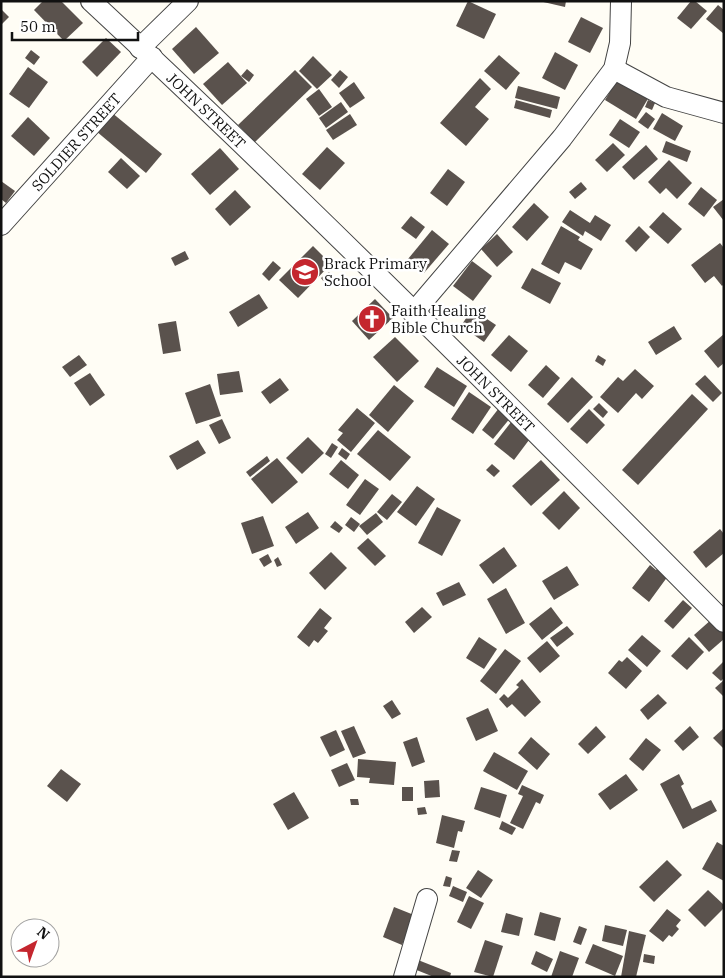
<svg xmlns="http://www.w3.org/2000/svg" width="725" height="978" font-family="'IBM Plex Serif',serif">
  <rect width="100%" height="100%" fill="#fffdf5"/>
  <!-- building -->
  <g fill="#5a524d">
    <polygon points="43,1 61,1 83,23 64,41 34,10"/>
    <polygon points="468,1 496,14 484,39 456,26"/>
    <polygon points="539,1 566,1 565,7"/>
    <polygon points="691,1 695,1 707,11 691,29 677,18"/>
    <polygon points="718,5 724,10 724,34 706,19"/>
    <polygon points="1,9 9,17 1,25"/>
    <polygon points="581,17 603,28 590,53 568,42"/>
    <polygon points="196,27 219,53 194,74 172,49"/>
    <polygon points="106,38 121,52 97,77 82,62"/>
    <polygon points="31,50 40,57 34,65 25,58"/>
    <polygon points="555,52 578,65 565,90 542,78"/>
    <polygon points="499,55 520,73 506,90 484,71"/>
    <polygon points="313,56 332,75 317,89 299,71"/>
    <polygon points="228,62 247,83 222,105 203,84"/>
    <polygon points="28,67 48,82 29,108 9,94"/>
    <polygon points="247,69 254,75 249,82 241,76"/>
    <polygon points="295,70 312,87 255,142 238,125"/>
    <polygon points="340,70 348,77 339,88 331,80"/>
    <polygon points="480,78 491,89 475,107 489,119 466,146 440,123"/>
    <polygon points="618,78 649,97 636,119 605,100"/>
    <polygon points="354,82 365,98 350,108 339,93"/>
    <polygon points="518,86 560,97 557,109 515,98"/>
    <polygon points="319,89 332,107 319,116 306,99"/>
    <polygon points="516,100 552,110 550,118 514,108"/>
    <polygon points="648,100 655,103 652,110 645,107"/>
    <polygon points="341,102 348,112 326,128 319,118"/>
    <polygon points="111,112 162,154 146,173 96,131"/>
    <polygon points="646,112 655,119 648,129 638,122"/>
    <polygon points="662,113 683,126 675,141 653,129"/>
    <polygon points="350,114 357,125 333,140 326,130"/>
    <polygon points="28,117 50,138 34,156 11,136"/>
    <polygon points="620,119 640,132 629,148 609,135"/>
    <polygon points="666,141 691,151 687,162 662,152"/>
    <polygon points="613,143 625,155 607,172 595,160"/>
    <polygon points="646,145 658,159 634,180 622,167"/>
    <polygon points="327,147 345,163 320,190 302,174"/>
    <polygon points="220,148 239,169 210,195 191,174"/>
    <polygon points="121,158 140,176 127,189 108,172"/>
    <polygon points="669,160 692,183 677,199 666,188 660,194 648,182"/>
    <polygon points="448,169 465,182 447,206 430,193"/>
    <polygon points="1,181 15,191 6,203 1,199"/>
    <polygon points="581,182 587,189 575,199 569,192"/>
    <polygon points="701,187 717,200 704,217 688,204"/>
    <polygon points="235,190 251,207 230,226 215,209"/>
    <polygon points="724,199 724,221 713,207"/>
    <polygon points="534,203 549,217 527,241 512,227"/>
    <polygon points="570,210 590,223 595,215 611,225 601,241 585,231 583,236 562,222"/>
    <polygon points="663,212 682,229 668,244 649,227"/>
    <polygon points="411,216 425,227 416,239 401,228"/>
    <polygon points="561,226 580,237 578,240 593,249 581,270 565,262 559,274 541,264"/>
    <polygon points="639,226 650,237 636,252 625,241"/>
    <polygon points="432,230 449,244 424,273 408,259"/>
    <polygon points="497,234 513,252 497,267 481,249"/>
    <polygon points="720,243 724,248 724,284 722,286 714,276 705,283 691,265"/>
    <polygon points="313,246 331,264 298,298 279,280"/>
    <polygon points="185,251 189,259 175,266 171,258"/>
    <polygon points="273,261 281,268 269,281 262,274"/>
    <polygon points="472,261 492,276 473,301 453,286"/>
    <polygon points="532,268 561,283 550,304 521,288"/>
    <polygon points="329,272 334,280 327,286 321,278"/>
    <polygon points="259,294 268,308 238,327 229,312"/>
    <polygon points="375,299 393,318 369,340 352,321"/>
    <polygon points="472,309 496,325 484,342 461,326"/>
    <polygon points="176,321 181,351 163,354 158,324"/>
    <polygon points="674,326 682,339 656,355 648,342"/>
    <polygon points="724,334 724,363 718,368 704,351"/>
    <polygon points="509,335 528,351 511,372 491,355"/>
    <polygon points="395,337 419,361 397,382 373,357"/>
    <polygon points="79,355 87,365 70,377 62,367"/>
    <polygon points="598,355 606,360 603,366 595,361"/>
    <polygon points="546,365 560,378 543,398 528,385"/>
    <polygon points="437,367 467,386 454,407 424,387"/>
    <polygon points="635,369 654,386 642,399 636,393 618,413 600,397 618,377 623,381"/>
    <polygon points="239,371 243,392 220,395 217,374"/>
    <polygon points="90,373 105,395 90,406 74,383"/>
    <polygon points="705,375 722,393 713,402 695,384"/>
    <polygon points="572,377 593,397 568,423 547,404"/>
    <polygon points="280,378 289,390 270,404 261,392"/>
    <polygon points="210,384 221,416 196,424 185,393"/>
    <polygon points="394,385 414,401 388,432 369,415"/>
    <polygon points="469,392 491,407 473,434 451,419"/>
    <polygon points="692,394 708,409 638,485 622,470"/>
    <polygon points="599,403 608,412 603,418 593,409"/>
    <polygon points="357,408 375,423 351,452 337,440 343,433 338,430"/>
    <polygon points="499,408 511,417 493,439 482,430"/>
    <polygon points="589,409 605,425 587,444 570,429"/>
    <polygon points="222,419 231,438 219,444 209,425"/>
    <polygon points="512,421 532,436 514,460 494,444"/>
    <polygon points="378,430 411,457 390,481 357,454"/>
    <polygon points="308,437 324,453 302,474 286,458"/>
    <polygon points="198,440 206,453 177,470 169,456"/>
    <polygon points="332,443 338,447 331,458 325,454"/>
    <polygon points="342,448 350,454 346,460 338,454"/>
    <polygon points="267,456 270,461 250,477 246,472"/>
    <polygon points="277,458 298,482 272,504 251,479"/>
    <polygon points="341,460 359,475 348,489 329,474"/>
    <polygon points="541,460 560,480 531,506 512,486"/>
    <polygon points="492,464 500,471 494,477 486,470"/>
    <polygon points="365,479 379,489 360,515 346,505"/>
    <polygon points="417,486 435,499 416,526 397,512"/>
    <polygon points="564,491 580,508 559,530 542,513"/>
    <polygon points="392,494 402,502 387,520 377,512"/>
    <polygon points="437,507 461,520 442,556 418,543"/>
    <polygon points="308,512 319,528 296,544 285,527"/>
    <polygon points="376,513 383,522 367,535 359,526"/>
    <polygon points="263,516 274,546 252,554 241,523"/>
    <polygon points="351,517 360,524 354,532 345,525"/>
    <polygon points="335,521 343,528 339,533 330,527"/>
    <polygon points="720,529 724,534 724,553 706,568 693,552"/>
    <polygon points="368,538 386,556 375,566 357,548"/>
    <polygon points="504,547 517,566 493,584 479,565"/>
    <polygon points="331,552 347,568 325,590 309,573"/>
    <polygon points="268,554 272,562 264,567 259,559"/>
    <polygon points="278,557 282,565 277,567 274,560"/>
    <polygon points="650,565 656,570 658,568 668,576 649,602 632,588"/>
    <polygon points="567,566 579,585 554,600 542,581"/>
    <polygon points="459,582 466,595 443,606 436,593"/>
    <polygon points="506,588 525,623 506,634 487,599"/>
    <polygon points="683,600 692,608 673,629 664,621"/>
    <polygon points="422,607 432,617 414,633 405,622"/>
    <polygon points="551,607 563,623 542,640 529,624"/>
    <polygon points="320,608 332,618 324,628 328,631 318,643 314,640 309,647 297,637"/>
    <polygon points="712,619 724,633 724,639 709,652 694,635"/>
    <polygon points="567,626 574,634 557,647 550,638"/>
    <polygon points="642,635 661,651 647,667 628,650"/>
    <polygon points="479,637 497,649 484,669 466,658"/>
    <polygon points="689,637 704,652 687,670 671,656"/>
    <polygon points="547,641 560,656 540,673 527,658"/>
    <polygon points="505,649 521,661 496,694 480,681"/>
    <polygon points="627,657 642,671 626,689 608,673 619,660 622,662"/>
    <polygon points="724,661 724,678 721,681 712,673"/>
    <polygon points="522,679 541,702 525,717 512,704 507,708 499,699 504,694 508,698 519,687 516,685"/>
    <polygon points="724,680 724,697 715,688"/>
    <polygon points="658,694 667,703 648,720 640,710"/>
    <polygon points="392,700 401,714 392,719 383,706"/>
    <polygon points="488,708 498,731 476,741 466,718"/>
    <polygon points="354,726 366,753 353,758 341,731"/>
    <polygon points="596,726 606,737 588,754 578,744"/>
    <polygon points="690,726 699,737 683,751 674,741"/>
    <polygon points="724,728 724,749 713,738"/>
    <polygon points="336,730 345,750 330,757 320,737"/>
    <polygon points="417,737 425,762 412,767 403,742"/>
    <polygon points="531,737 550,754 537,770 518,753"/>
    <polygon points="646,738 661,750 643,771 629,759"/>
    <polygon points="494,752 528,771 517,790 483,771"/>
    <polygon points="358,759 396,762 394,785 369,783 370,778 357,777"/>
    <polygon points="347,763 355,780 339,787 331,770"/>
    <polygon points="61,769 81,784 67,802 47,786"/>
    <polygon points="626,774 638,790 610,810 598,794"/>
    <polygon points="679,774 684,784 681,786 692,809 711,800 717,811 683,829 660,784"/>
    <polygon points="439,780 440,797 425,798 424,781"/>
    <polygon points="522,785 544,795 540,804 536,802 523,829 510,823 523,796 518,794"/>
    <rect x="402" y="787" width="11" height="14"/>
    <polygon points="481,787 507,795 500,818 474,809"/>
    <polygon points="294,792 309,818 288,830 273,804"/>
    <polygon points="350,799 358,799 359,805 351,805"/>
    <polygon points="425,807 427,814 418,815 417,808"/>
    <polygon points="442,815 465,821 462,832 458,831 454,848 436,843"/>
    <polygon points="502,821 516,828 512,835 499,829"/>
    <polygon points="717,842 724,846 724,881 702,869"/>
    <polygon points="452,850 460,851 457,862 449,861"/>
    <polygon points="667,860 682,875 654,902 639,887"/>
    <polygon points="478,870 493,880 481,898 466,888"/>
    <polygon points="446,876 452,878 450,887 443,886"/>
    <polygon points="453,886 467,892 463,902 449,896"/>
    <polygon points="708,890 724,905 724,908 705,927 688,910"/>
    <polygon points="469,896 484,903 471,929 457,922"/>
    <polygon points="394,907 414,915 402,945 383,937"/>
    <polygon points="667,909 681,920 676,926 679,929 672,937 669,935 663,942 649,931"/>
    <polygon points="540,912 561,918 555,941 534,935"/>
    <polygon points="506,913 523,918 519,936 501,932"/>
    <polygon points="605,925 627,930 623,946 602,941"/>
    <polygon points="579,926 587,929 581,945 573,942"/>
    <polygon points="629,931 646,935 636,977 621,977"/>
    <polygon points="485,940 503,946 493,977 474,972"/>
    <polygon points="593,944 623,956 615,976 585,963"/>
    <polygon points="536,951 553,959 547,972 531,964"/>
    <polygon points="560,951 579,958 572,977 551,977"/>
    <polygon points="644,954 655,956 654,964 643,962"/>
    <polygon points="418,960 451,973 450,977 434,977 414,969"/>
  </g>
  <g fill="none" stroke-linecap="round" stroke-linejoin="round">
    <defs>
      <g id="minor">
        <path id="s1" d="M91 1C307 202 516 412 724 622"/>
        <polyline points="140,48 188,1"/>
        <polyline points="614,69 666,97 724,113"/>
        <path id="s2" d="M1 225 152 57"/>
        <polyline points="413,313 562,138 614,69 620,43 621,1"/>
        <polyline points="404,977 427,899"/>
      </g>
    </defs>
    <!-- minor casing -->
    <use href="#minor" stroke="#444" stroke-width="22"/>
    <!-- minor -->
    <use href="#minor" stroke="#fff" stroke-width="20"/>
  </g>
  <!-- icons -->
  <defs>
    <symbol id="school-disc" viewBox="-11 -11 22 22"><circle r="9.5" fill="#c4262e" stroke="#fff"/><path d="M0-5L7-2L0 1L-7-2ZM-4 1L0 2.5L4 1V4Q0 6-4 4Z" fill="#fff"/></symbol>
    <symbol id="church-disc" viewBox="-11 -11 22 22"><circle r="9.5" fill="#c4262e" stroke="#fff"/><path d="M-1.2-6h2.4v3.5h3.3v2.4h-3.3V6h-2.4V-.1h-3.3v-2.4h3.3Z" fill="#fff"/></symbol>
  </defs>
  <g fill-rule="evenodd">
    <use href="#school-disc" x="289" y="256" width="32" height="32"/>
    <use href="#church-disc" x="356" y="303" width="32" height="32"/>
  </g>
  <g text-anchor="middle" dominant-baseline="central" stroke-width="5" stroke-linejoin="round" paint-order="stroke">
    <!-- street labels -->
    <g font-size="15" fill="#111" stroke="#fff">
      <text stroke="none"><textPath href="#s1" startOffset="159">JOHN STREET</textPath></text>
      <text stroke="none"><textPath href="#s2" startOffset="112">SOLDIER STREET</textPath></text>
      <text stroke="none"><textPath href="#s1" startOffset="564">JOHN STREET</textPath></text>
    </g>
    <!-- poi labels -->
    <g font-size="15" fill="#111" stroke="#fff" text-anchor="start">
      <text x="324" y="263">Brack Primary<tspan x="324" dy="17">School</tspan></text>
      <text x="391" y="310">Faith Healing<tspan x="391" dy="17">Bible Church</tspan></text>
    </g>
  </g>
  <!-- border -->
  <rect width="725" height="978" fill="none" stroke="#111111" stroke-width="5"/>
  <!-- north arrow -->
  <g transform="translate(35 943) rotate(41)"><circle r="24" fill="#ffffff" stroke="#a0a0a0"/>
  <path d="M0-4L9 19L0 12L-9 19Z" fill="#c4262e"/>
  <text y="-8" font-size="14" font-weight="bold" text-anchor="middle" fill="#111111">N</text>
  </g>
  <!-- scale -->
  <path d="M12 32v8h126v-8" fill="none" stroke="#111111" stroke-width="2.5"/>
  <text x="20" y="32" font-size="15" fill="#111111" stroke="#ffffff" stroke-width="4" paint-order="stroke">50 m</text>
</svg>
